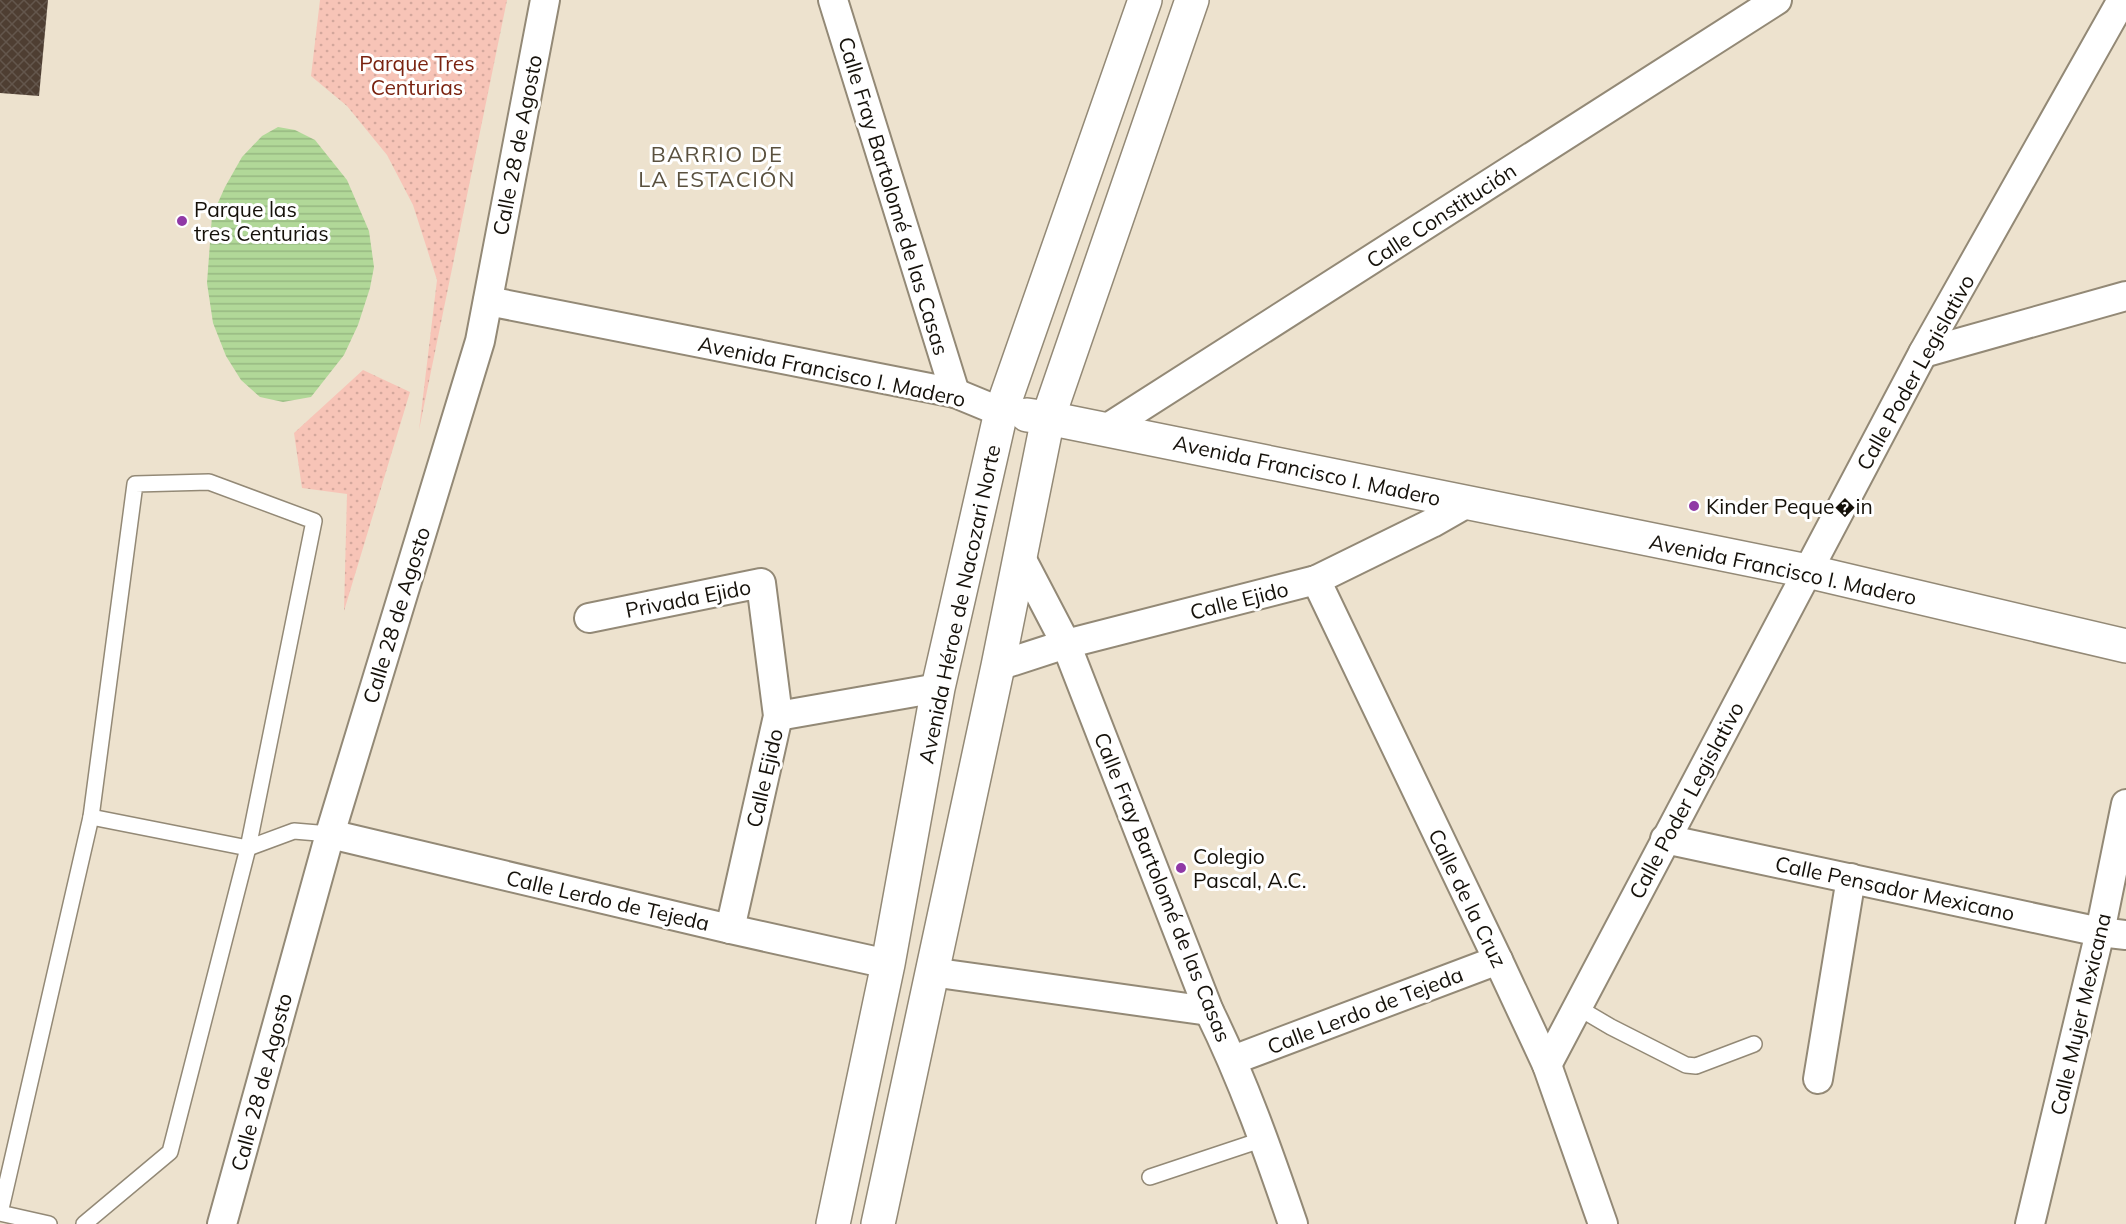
<svg xmlns="http://www.w3.org/2000/svg" width="2126" height="1224" font-family="Mulish,sans-serif">
  <defs>
    <pattern id="park-dots" width="8" height="8" patternUnits="userSpaceOnUse" patternTransform="scale(1.5)"><rect width="8" height="8" fill="#f7c4b7"/><path d="M2 2h.1M6 6h.1" fill="none" stroke="#d3a79c" stroke-width="1.8" stroke-linecap="round"/></pattern>
    <pattern id="water-rules" width="6" height="5" patternUnits="userSpaceOnUse" patternTransform="scale(1.5)"><rect width="6" height="5" fill="#b1d898"/><path d="M0 2.5h6" fill="none" stroke="#97b882"/></pattern>
    <pattern id="building-cross-hatch" width="8" height="8" patternUnits="userSpaceOnUse" patternTransform="scale(1.5)"><rect width="8" height="8" fill="#4e3e32"/><path d="M0 0l8 8M0 8l8-8" fill="none" stroke="#63564c"/></pattern>
  </defs>
  <rect width="100%" height="100%" fill="#ede2ce"/>
  <!-- park -->
  <g fill="url(#park-dots)">
    <polygon points="320,0 507,0 419,430 437,280 413,205 387,155 347,106 311,76"/>
    <polygon points="363,370 410,392 344,611 347,494 302,488 294,433"/>
  </g>
  <!-- water -->
  <polygon fill="url(#water-rules)" points="278,127 295,130 315,140 347,180 369,231 374,267 370,288 358,325 344,355 311,397 283,402 260,397 241,380 226,356 213,323 207,283 212,216 225,187 242,157 262,136"/>
  <!-- building -->
  <polygon fill="url(#building-cross-hatch)" points="0,0 48,0 39,96 0,93"/>
  <g fill="none" stroke-linecap="round" stroke-linejoin="round">
    <defs>
      <g id="service">
        <polyline points="91,817 248,848 294,831 330,834"/>
        <polyline points="1577,1007 1611,1027 1686,1065 1696,1066 1754,1044"/>
        <polyline points="1150,1177 1264,1139"/>
        <polyline points="49,1224 0,1213 91,817 135,484 209,482 314,521 248,848 170,1152 84,1224"/>
      </g>
      <g id="minor">
        <polyline points="833,0 955,393"/>
        <polyline points="488,301 955,393 1001,412"/>
        <polyline points="1923,353 2126,296"/>
        <polyline points="1106,429 1777,0"/>
        <path d="M1020 556 1066 644 1209 1011C1243 1080 1268 1151 1293 1224"/>
        <polyline points="1316,580 1498,960 1547,1065 1603,1224"/>
        <polyline points="589,618 761,583 778,716 730,929"/>
        <polyline points="998,666 1066,644 1316,580 1432,523 1467,503"/>
        <polyline points="778,716 938,688"/>
        <polyline points="330,834 730,929 888,964"/>
        <polyline points="1665,839 2100,932 2126,935"/>
        <polyline points="931,972 1209,1011"/>
        <polyline points="1233,1060 1498,960"/>
        <polyline points="1547,1065 1923,353 2122,0"/>
        <polyline points="1818,1079 1851,878"/>
        <polyline points="222,1224 330,834 480,341 545,0"/>
        <polyline points="2030,1224 2100,932 2126,804"/>
      </g>
      <g id="secondary">
        <polyline points="1027,415 1048,418 1807,571 2126,646"/>
        <polyline points="833,1224 888,964 938,688 1001,412 1145,0"/>
        <polyline points="878,1224 998,666 1048,418 1192,0"/>
      </g>
    </defs>
    <!-- service casing -->
    <use href="#service" stroke="#938976" stroke-width="18"/>
    <!-- minor casing -->
    <use href="#minor" stroke="#938976" stroke-width="32"/>
    <!-- secondary casing -->
    <use href="#secondary" stroke="#938976" stroke-width="36"/>
    <!-- service -->
    <use href="#service" stroke="#fff" stroke-width="15"/>
    <!-- minor -->
    <use href="#minor" stroke="#fff" stroke-width="28"/>
    <!-- secondary -->
    <use href="#secondary" stroke="#fff" stroke-width="33"/>
  </g>
  <!-- markers -->
  <g fill="#9039a6" stroke="#fff" stroke-width="2">
    <circle cx="182" cy="221" r="6"/>
    <circle cx="1694" cy="506" r="6"/>
    <circle cx="1181" cy="868" r="6"/>
  </g>
  <g text-anchor="middle" dominant-baseline="central" stroke-width="6" stroke-linejoin="round" paint-order="stroke">
    <!-- park labels -->
    <g font-size="21" fill="#7a2310" stroke="#fff">
      <text x="417" y="63">Parque Tres<tspan x="417" dy="24">Centurias</tspan></text>
    </g>
    <!-- street labels -->
    <g font-size="21" fill="#15110a" stroke="#fff">
      <text transform="translate(517 145) rotate(-79)">Calle 28 de Agosto</text>
      <text transform="translate(894 196) rotate(73)">Calle Fray Bartolomé de las Casas</text>
      <text transform="translate(1441 215) rotate(-33)">Calle Constitución</text>
      <text transform="translate(832 371) rotate(12)">Avenida Francisco I. Madero</text>
      <text transform="translate(1915 372) rotate(-61)">Calle Poder Legislativo</text>
      <text transform="translate(1307 470) rotate(12)">Avenida Francisco I. Madero</text>
      <text transform="translate(1783 569) rotate(12)">Avenida Francisco I. Madero</text>
      <text transform="translate(688 598) rotate(-11)">Privada Ejido</text>
      <text transform="translate(1239 600) rotate(-14)">Calle Ejido</text>
      <text transform="translate(959 604) rotate(-78)">Avenida Héroe de Nacozari Norte</text>
      <text transform="translate(396 615) rotate(-73)">Calle 28 de Agosto</text>
      <text transform="translate(764 778) rotate(-77)">Calle Ejido</text>
      <text transform="translate(1686 800) rotate(-62)">Calle Poder Legislativo</text>
      <text transform="translate(1163 887) rotate(68)">Calle Fray Bartolomé de las Casas</text>
      <text transform="translate(1895 888) rotate(12)">Calle Pensador Mexicano</text>
      <text transform="translate(1468 898) rotate(64)">Calle de la Cruz</text>
      <text transform="translate(608 900) rotate(13)">Calle Lerdo de Tejeda</text>
      <text transform="translate(1365 1010) rotate(-21)">Calle Lerdo de Tejeda</text>
      <text transform="translate(2080 1014) rotate(-77)">Calle Mujer Mexicana</text>
      <text transform="translate(261 1082) rotate(-75)">Calle 28 de Agosto</text>
    </g>
    <!-- poi labels -->
    <g font-size="21" fill="#15110a" stroke="#fff" text-anchor="start">
      <text x="194" y="209">Parque las<tspan x="194" dy="24">tres Centurias</tspan></text>
      <text x="1706" y="506">Kinder Peque�in</text>
      <text x="1193" y="856">Colegio<tspan x="1193" dy="24">Pascal, A.C.</tspan></text>
    </g>
    <!-- neighbourhood labels -->
    <g font-size="22" letter-spacing="1.5" fill="#5a513f" stroke="#fff">
      <text x="717" y="154">BARRIO DE<tspan x="717" dy="25">LA ESTACIÓN</tspan></text>
    </g>
  </g>
</svg>
